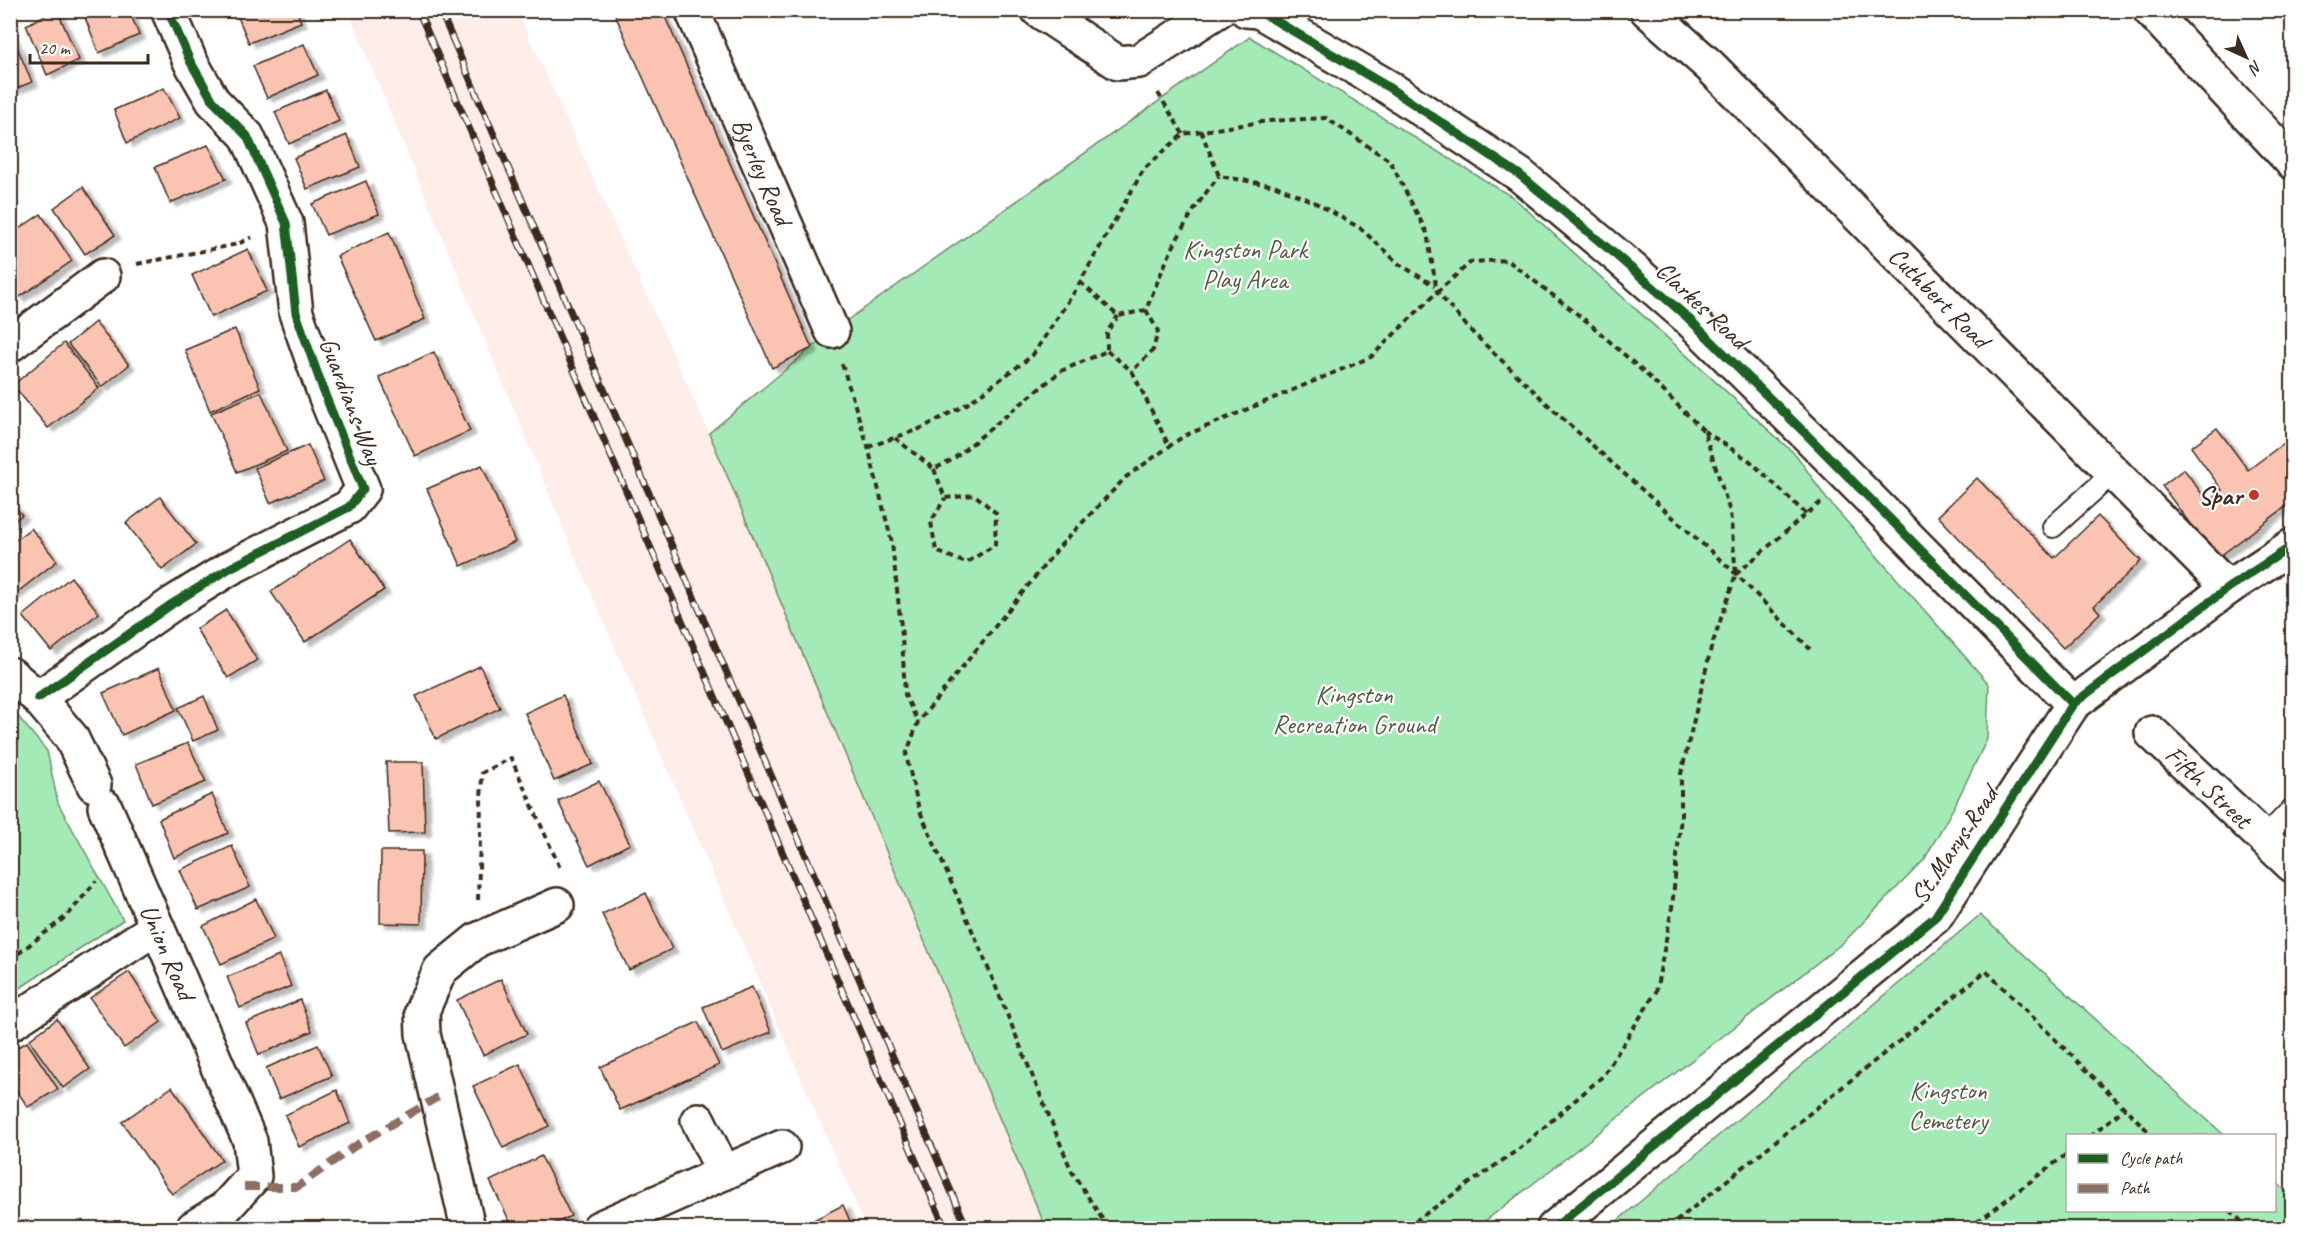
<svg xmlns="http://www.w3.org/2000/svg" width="2303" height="1239" font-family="Caveat,sans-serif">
  <defs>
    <filter id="shadow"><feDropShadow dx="6" dy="4" stdDeviation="1.5" flood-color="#0004"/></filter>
  </defs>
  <rect width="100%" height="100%" fill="#fff"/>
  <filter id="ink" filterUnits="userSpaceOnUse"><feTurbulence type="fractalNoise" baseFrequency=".0167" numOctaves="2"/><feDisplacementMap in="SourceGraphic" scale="12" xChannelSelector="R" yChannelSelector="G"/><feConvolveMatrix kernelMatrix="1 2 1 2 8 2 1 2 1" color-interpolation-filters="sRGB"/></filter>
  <g filter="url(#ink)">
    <!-- built -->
    <polygon fill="#feede8" points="348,11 517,11 709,433 1046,1228 866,1228 570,544"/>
    <!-- green -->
    <g fill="#a4eab7" stroke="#708a6a" stroke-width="1.5">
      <polygon points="1250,37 1514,198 1797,456 1826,498 1989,684 1987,739 1954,807 1924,860 1844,942 1476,1228 1046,1228 709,433 832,331"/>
      <polygon points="11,708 47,751 58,803 123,920 11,994"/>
      <polygon points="1980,915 2224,1135 2068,1136 2068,1210 2274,1210 2275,1181 2292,1197 2292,1228 1617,1228 1616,1222"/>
    </g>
    <!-- building -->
    <g fill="#fbc3b1" stroke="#3b2a1e" stroke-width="1.5" filter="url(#shadow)">
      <polygon points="55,10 57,10 79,60 47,75 26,25"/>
      <polygon points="82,10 129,10 139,35 99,53"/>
      <polygon points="235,10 296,10 301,22 249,43"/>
      <polygon points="613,10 662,10 812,348 772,368"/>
      <polygon points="10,31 32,82 10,91"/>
      <polygon points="304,44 318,75 267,98 253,66"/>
      <polygon points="164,88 180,118 127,143 114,110"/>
      <polygon points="326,90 339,121 289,144 275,112"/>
      <polygon points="347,135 360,167 307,189 294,158"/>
      <polygon points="208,145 226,179 170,203 155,167"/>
      <polygon points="366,181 379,214 326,235 312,204"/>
      <polygon points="83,187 115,235 85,254 54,208"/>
      <polygon points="41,214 72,261 18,298 10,286 10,235"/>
      <polygon points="389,232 425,319 376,341 337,256"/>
      <polygon points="248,249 267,291 211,317 192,275"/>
      <polygon points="95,322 129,365 102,387 68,344"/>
      <polygon points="235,329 260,388 210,411 185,350"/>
      <polygon points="64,343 99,388 48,428 13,385"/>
      <polygon points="434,352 470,431 415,456 379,377"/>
      <polygon points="261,392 287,451 237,472 211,413"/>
      <polygon points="2217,428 2248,470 2292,437 2292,502 2216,559 2162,486 2184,469 2207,501 2222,490 2191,447"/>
      <polygon points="308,445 324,481 270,503 255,468"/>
      <polygon points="482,465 515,542 461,566 427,489"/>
      <polygon points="1977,478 2054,558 2098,516 2141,561 2094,606 2100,613 2063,648 1938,516"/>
      <polygon points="160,497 196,544 162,570 126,523"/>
      <polygon points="10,501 22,515 10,524"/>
      <polygon points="31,528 57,561 10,598 10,544"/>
      <polygon points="350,539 384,590 305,642 271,592"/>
      <polygon points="71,577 99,613 51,651 23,616"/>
      <polygon points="226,610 257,660 228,678 196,629"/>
      <polygon points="480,666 500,708 436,739 416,696"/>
      <polygon points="159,668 176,710 122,735 103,693"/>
      <polygon points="563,695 593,764 554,781 525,713"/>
      <polygon points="204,696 218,730 193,741 178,708"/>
      <polygon points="188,743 206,782 152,804 136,764"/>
      <polygon points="386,762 423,762 425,832 389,833"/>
      <polygon points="599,781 630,844 589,865 558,801"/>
      <polygon points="212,794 228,833 174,858 159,819"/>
      <polygon points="232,846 250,887 198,910 180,870"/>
      <polygon points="381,851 422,851 421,924 380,923"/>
      <polygon points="646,893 672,949 629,970 602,914"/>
      <polygon points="256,899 274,939 221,964 203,926"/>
      <polygon points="279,956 291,986 240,1008 227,977"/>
      <polygon points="129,972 161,1022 124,1048 90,998"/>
      <polygon points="501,979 527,1034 483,1055 457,1000"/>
      <polygon points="752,987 771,1032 722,1053 703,1007"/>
      <polygon points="300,1000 312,1031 259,1055 246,1023"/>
      <polygon points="57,1019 90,1069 63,1088 29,1040"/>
      <polygon points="698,1022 719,1065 620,1110 600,1067"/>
      <polygon points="27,1042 58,1089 28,1107 10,1081 10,1051"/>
      <polygon points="318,1045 332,1076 279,1099 266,1068"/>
      <polygon points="520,1064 549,1126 503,1148 473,1086"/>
      <polygon points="172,1087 222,1160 172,1194 122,1122"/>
      <polygon points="337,1090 350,1123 299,1147 285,1115"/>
      <polygon points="541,1156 571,1216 545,1228 513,1228 490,1181"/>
      <polygon points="843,1205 853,1228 798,1228"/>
      <polygon points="323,1220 328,1228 310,1228"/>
    </g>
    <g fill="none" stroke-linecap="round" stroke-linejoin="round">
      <defs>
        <g id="service">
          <polyline points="2053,527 2113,473"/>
          <polyline points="2264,838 2292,809"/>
        </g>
        <g id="minor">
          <path id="s1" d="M692 10 832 331"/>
          <polyline points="1038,10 1118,63 1139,61 1219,10"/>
          <polyline points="1246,10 1259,11 1388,87 1520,175 1616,255 1687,317 1809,437 2073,704"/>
          <path id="s2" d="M1647 10 1710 66 2228 588"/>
          <polyline points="2150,10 2292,162"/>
          <polyline points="10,345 103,276"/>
          <polyline points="10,674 38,698 71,737 94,785"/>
          <polyline points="38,698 172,604 230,568 349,507 363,489 325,395 296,313 286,223 247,136 213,101 190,61 168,10"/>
          <path id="s3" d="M2152 733 2292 865"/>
          <path id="s4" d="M105 807 250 1141 254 1176 225 1208 193 1228"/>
          <polyline points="10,1024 157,927"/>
          <polyline points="698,1120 724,1173"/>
          <polyline points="468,1228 423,1034 422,1011 440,970 477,940 557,905"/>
          <polyline points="599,1228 782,1147"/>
        </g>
        <polyline id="tertiary" points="1554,1228 1935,917 2073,704 2228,588 2292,546"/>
      </defs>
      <!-- service casing -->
      <use href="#service" stroke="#3b2a1e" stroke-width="24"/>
      <!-- minor casing -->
      <use href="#minor" stroke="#3b2a1e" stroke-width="38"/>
      <!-- tertiary casing -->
      <use href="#tertiary" stroke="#3b2a1e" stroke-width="38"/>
      <!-- path -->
      <g stroke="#3b2a1e" stroke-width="4" stroke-dasharray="6 4.5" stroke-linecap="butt">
        <polyline points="1158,93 1183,134"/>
        <polyline points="1201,131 1219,176 1276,186 1314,202 1360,228 1399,264 1435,286"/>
        <polyline points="137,264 238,244 252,237"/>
        <path d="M1080 282 1118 316 1146 310C1167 257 1183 220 1219 176"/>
        <polyline points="1146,310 1158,331 1153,350 1132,371 1169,446"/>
        <polyline points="1107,351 1132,371"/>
        <polyline points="842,364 868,447 892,543 902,636 905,695 918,722"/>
        <polyline points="1704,431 1750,461 1807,515"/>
        <polyline points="895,438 934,469 952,460 1061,371 1107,351 1107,332 1118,316"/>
        <polyline points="868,447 922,428 967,404 1032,356 1075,291 1144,169 1183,134 1268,121 1326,118 1390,161 1427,233 1437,292 1472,332 1561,417 1736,574 1810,649"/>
        <polyline points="934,469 945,498 975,495 996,513 995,545 966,563 936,551 931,522 945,498"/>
        <polyline points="1736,574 1822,501"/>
        <polyline points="478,900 482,773 511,758 560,868"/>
        <polyline points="10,960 68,915 96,881"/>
        <polyline points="2090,1136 2125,1108"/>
        <polyline points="2230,1210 2248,1228"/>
        <polyline points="1108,1228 1072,1172 979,946 919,809 906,755 918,722 1060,546 1126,477 1184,436 1371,357 1437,292 1471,262 1507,260 1589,323 1648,376 1704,431 1730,512 1736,574 1711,648 1681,774 1681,816 1672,908 1656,992 1603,1076 1519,1149 1405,1228"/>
        <polyline points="1668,1228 1986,971 2153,1136"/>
        <polyline points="1969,1228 2068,1153"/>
      </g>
      <!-- service -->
      <use href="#service" stroke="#fff" stroke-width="20"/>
      <!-- minor -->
      <use href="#minor" stroke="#fff" stroke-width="33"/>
      <!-- tertiary -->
      <use href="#tertiary" stroke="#fff" stroke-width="33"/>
      <defs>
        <g id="rail">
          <polyline points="418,10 945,1228"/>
          <polyline points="440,10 967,1228"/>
        </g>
      </defs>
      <!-- rail casing -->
      <use href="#rail" stroke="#3b2a1e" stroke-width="7"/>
      <!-- rail -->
      <use href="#rail" stroke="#fff" stroke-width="4.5" stroke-dasharray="14" stroke-linecap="butt"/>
      <!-- quiet -->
      <polyline stroke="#8d6e63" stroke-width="8" stroke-dasharray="15 8" stroke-linecap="butt" points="244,1187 297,1187 358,1144 438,1097"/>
      <defs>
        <g id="cycleway">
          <polyline points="1246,10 1259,11 1388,87 1520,175 1616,255 1687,317 1809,437 2073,704"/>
          <polyline points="38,698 172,604 230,568 349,507 363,489 325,395 296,313 286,223 247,136 213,101 190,61 168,10"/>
          <polyline points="1554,1228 1935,917 2073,704 2228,588 2292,546"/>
        </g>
      </defs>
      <!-- cycleway casing -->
      <use href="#cycleway" stroke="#fff" stroke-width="13"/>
      <!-- cycleway -->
      <use href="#cycleway" stroke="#1b5e20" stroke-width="9"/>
    </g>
  </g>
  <!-- markers -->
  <circle fill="#c8321e" stroke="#fff" stroke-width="2" cx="2254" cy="495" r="6"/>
  <g text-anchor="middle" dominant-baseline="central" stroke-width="4.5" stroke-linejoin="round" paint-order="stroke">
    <!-- street labels -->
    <g font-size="26" fill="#3b2a1e" stroke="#fff">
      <text stroke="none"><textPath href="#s1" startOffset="176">Byerley Road</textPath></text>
      <text stroke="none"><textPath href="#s2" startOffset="410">Cuthbert Road</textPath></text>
      <text transform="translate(1702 305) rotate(43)">Clarkes Road</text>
      <text transform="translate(351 401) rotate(69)">Guardians Way</text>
      <text stroke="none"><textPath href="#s3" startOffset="78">Fifth Street</textPath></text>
      <text transform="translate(1954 845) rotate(-56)">St Marys Road</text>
      <text stroke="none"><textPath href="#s4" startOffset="158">Union Road</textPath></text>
    </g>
    <!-- park labels -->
    <g font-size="26" fill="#555a44" stroke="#fff">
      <text x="1245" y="249">Kingston Park<tspan x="1245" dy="30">Play Area</tspan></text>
      <text x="1354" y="694">Kingston<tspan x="1354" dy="30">Recreation Ground</tspan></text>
      <text x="1948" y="1090">Kingston<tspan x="1948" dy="30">Cemetery</tspan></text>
    </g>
    <!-- poi labels -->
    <g font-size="26" font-weight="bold" fill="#3b2a1e" stroke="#fff" text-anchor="end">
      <text x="2242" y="495">Spar</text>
    </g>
  </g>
  <!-- margin -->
  <rect width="2303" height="1239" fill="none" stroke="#fff" stroke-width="36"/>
  <rect x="18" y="18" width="2267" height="1203" fill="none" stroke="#3b2a1e" stroke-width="2" filter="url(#ink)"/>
  <!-- legend -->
  <rect x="2066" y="1134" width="210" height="78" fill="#ffffff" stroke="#b1aaa5" stroke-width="1.5"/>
  <rect x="2078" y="1154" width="30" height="9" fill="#1b5e20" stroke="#b1aaa5" stroke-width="1.5"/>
  <text x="2120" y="1164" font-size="18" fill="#3b2a1e">Cycle path</text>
  <rect x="2078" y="1184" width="30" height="9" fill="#8d6e63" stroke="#b1aaa5" stroke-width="1.5"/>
  <text x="2120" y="1194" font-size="18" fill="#3b2a1e">Path</text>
  <!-- north arrow -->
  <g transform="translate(2246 57) rotate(135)" stroke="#ffffff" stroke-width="4.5" paint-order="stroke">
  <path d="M0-4.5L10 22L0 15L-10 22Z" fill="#3b2a1e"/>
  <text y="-9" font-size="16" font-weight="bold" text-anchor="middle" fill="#3b2a1e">N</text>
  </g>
  <!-- scale -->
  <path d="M30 54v9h118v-9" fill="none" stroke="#3b2a1e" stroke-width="3"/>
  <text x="39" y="54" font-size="18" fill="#3b2a1e" stroke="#ffffff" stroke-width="4.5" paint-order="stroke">20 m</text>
</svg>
